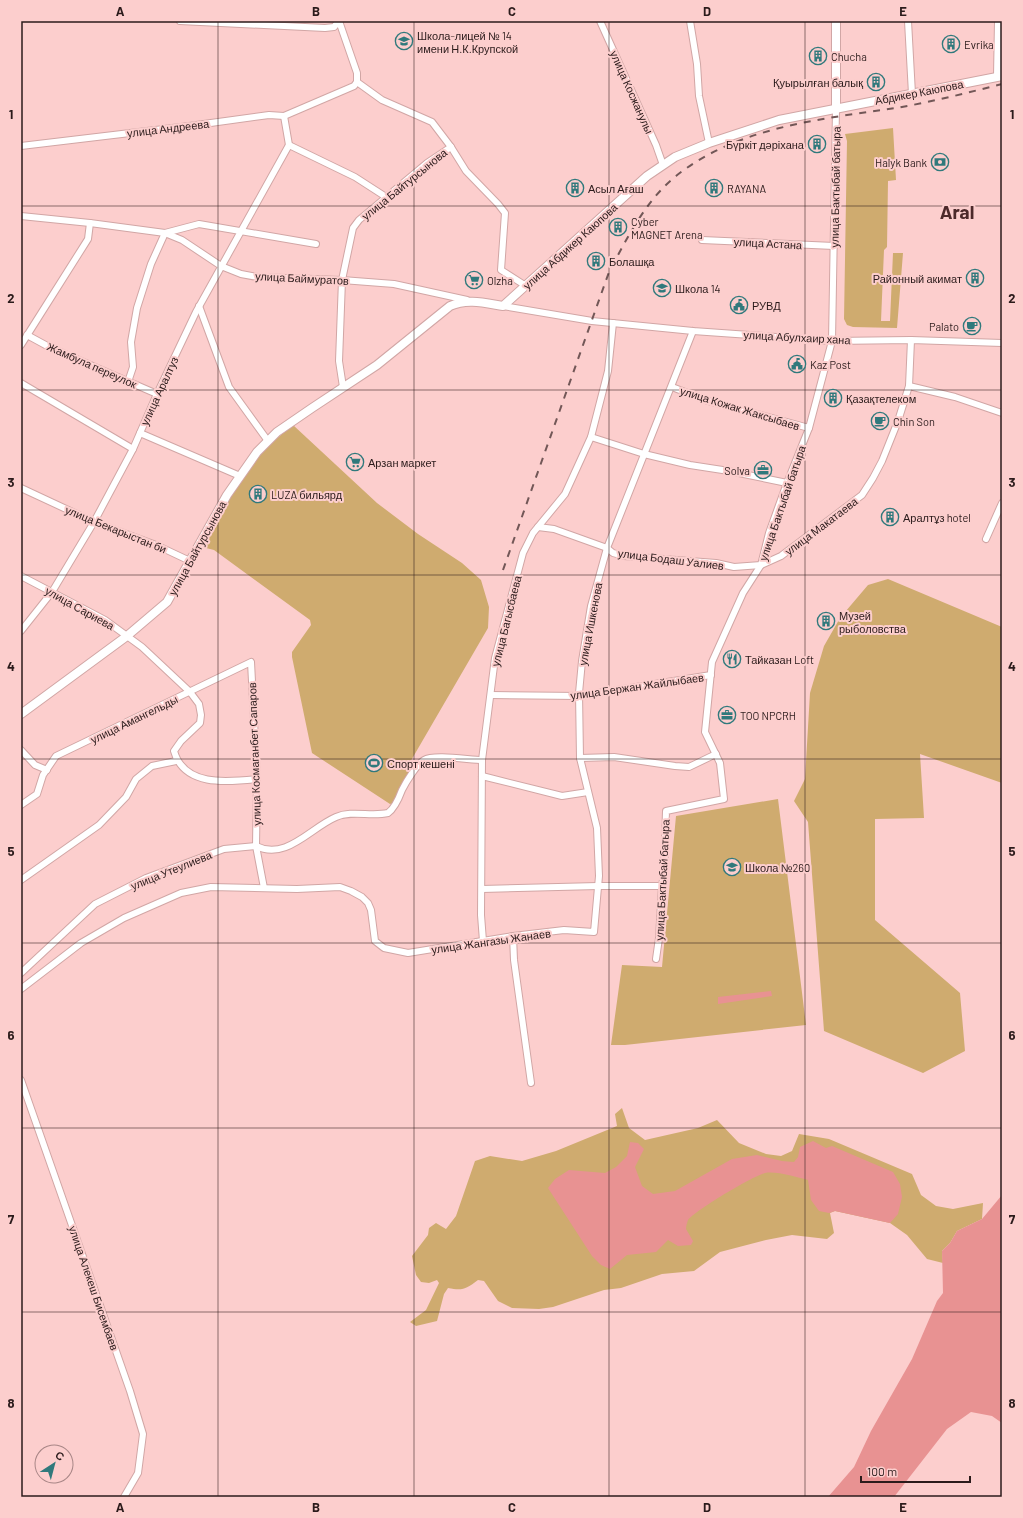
<svg xmlns="http://www.w3.org/2000/svg" width="1023" height="1518" font-family="Barlow,sans-serif">
  <rect width="100%" height="100%" fill="#fccecd"/>
  <!-- green -->
  <g fill="#cfab6f">
    <polygon points="893,128 896,180 888,181 887,247 884,250 881,321 890,321 893,253 903,253 897,328 853,327 847,325 844,319 847,141 845,134"/>
    <path d="M293 425 377 503 418 534 462 563 481 580 489 607 488 628 409 764 411 773 393 803 390 804 312 753 292 657V652L311 625 310 620 214 550 202 547C222 512 240 474 269 446 276 438 285 432 293 425Z"/>
    <polygon points="888,579 1002,627 1002,783 920,754 924,818 875,819 875,920 960,993 965,1051 923,1073 824,1031 808,822 794,801 805,779 810,693 824,646 840,618 868,585"/>
    <polygon points="778,799 806,1025 625,1045 611,1045 622,965 662,967 676,816"/>
    <path d="M622 1108 629 1128 645 1140 698 1128 717 1120 739 1143 766 1154 781 1156 792 1151 799 1134 829 1139 912 1174 921 1195 936 1206 953 1209 983 1203 982 1219 957 1231 950 1243 942 1251 943 1263 927 1259 907 1235 890 1223 835 1211 830 1213 834 1233 827 1239 792 1235 766 1240 720 1252 694 1271 662 1274 621 1288 604 1290 553 1307 539 1309 512 1308 498 1301 484 1281 478 1280C466 1289 463 1291 448 1288L444 1294 437 1321 416 1326 410 1322 426 1310 439 1283 437 1280 429 1283 421 1282 416 1275 412 1256 428 1235 429 1228 436 1223 446 1229 456 1216 475 1161 490 1156 522 1161 556 1151 617 1126 615 1114Z"/>
  </g>
  <!-- water -->
  <g fill="#e89292">
    <polygon points="771,991 772,996 718,1004 718,997"/>
    <path d="M813 1141 826 1148 832 1146 893 1172 900 1184 902 1197 898 1214 890 1223 835 1211 829 1213 819 1211 811 1200 808 1180C796 1177 777 1171 765 1173 753 1176 696 1210 688 1220 687 1223 686 1226 686 1229L693 1241 691 1245 678 1246 668 1240 656 1252 627 1255 610 1269 601 1265 592 1256 548 1188 555 1179 569 1170 605 1173 616 1167 627 1156 630 1142 638 1143 644 1149 635 1167 642 1186 653 1194 675 1191 732 1159 757 1155 782 1161 794 1162 798 1157 800 1147Z"/>
    <polygon points="1002,1195 1002,1423 992,1416 971,1412 947,1429 894,1497 828,1497 854,1467 871,1431 912,1359 937,1301 943,1293 942,1251 950,1243 957,1231 982,1219"/>
  </g>
  <g fill="none" stroke-linecap="round" stroke-linejoin="round">
    <defs>
      <g id="street">
        <polyline points="180,21 325,28 334,27 339,21"/>
        <polyline points="600,21 656,145 663,165"/>
        <polyline points="690,21 697,64 699,96 709,143"/>
        <polyline points="908,21 912,94"/>
        <polyline points="357,82 382,100 432,122 451,147 466,171 498,204 505,213 501,270 526,286"/>
        <polyline points="284,116 289,145"/>
        <polyline points="289,145 355,177 386,197"/>
        <polyline points="21,146 189,126 269,115 284,116 354,86 357,82 357,73 339,21"/>
        <polyline points="21,216 90,223 165,233 182,240 221,266 241,274 257,277 342,280 394,284 467,300"/>
        <polyline points="702,240 834,246"/>
        <polyline points="199,306 229,387 268,441"/>
        <polyline points="503,306 592,321 693,331 832,341 911,340 1002,343"/>
        <polyline points="27,335 51,348 157,394"/>
        <polyline points="21,345 88,239 90,223"/>
        <polyline points="128,382 133,367 131,342 137,308 151,264 165,233 199,224 316,244"/>
        <polyline points="21,383 133,449"/>
        <polyline points="909,386 955,397 1002,413"/>
        <polyline points="343,387 339,361 342,280 353,228 359,220 427,163 451,147"/>
        <polyline points="672,387 708,401 809,428"/>
        <polyline points="140,433 240,476"/>
        <polyline points="591,437 644,454 690,465 729,471 787,483"/>
        <polyline points="21,488 94,522 156,545 190,561"/>
        <polyline points="538,527 554,529 607,548 613,553 624,556 716,563 734,567 761,565 781,556 862,495 873,478 882,461 898,421 909,386 911,340"/>
        <polyline points="986,539 1002,503"/>
        <path d="M21 576 105 620 142 647 190 692 199 704 201 715 200 723 181 741 174 751C184 787 227 782 257 779"/>
        <polyline points="21,631 52,592 94,522 133,449 157,394 196,312 289,145"/>
        <polyline points="491,695 580,696 711,675"/>
        <polyline points="21,750 35,765 47,770"/>
        <polyline points="580,758 614,757 675,766 689,767 716,754"/>
        <polyline points="482,776 562,796 588,792"/>
        <polyline points="21,805 37,794 43,775 56,756 251,662 257,779 256,846 264,888"/>
        <path d="M256 846C286 861 310 828 336 817 352 810 371 817 388 813 395 808 399 798 402 790 406 782 417 764 424 760 434 754 470 760 482 760"/>
        <polyline points="21,880 99,825 126,797 136,779 152,766 176,761"/>
        <polyline points="482,889 598,886 662,886"/>
        <polyline points="513,936 514,960 531,1083"/>
        <polyline points="483,941 481,915 482,760 495,658 523,553 533,533 565,494 591,437 608,371 613,323"/>
        <polyline points="656,959 659,938 662,886 664,873 666,811 724,799 720,763 705,732 712,662 743,593 761,565 769,533 787,483 809,428 832,341 836,109"/>
        <polyline points="21,973 95,904 146,878 224,849 256,846"/>
        <polyline points="21,989 81,943 124,918 181,893 211,887 297,889 340,887 351,891 362,897 368,903 371,910 375,941 384,948 408,953 513,936 564,930 594,932 599,876 597,828 580,758 579,693 582,661 591,606 607,548 693,331"/>
        <polyline points="21,1080 130,1391 143,1434 138,1473 124,1497"/>
      </g>
      <g id="secondary">
        <polyline points="998,76 999,21"/>
        <polyline points="836,109 836,21"/>
        <path d="M21 714 127 636 167 602 227 495 257 452 277 432 312 408 377 365 450 306C467 298 485 303 503 306L647 176 675 157 709 143 779 120 1002 76"/>
      </g>
    </defs>
    <!-- street casing -->
    <use href="#street" stroke="#d1a6a5" stroke-width="8"/>
    <!-- secondary casing -->
    <use href="#secondary" stroke="#d1a6a5" stroke-width="10"/>
    <!-- street -->
    <use href="#street" stroke="#fff" stroke-width="6"/>
    <!-- secondary -->
    <use href="#secondary" stroke="#fff" stroke-width="8"/>
    <!-- rail -->
    <path stroke="#725757" stroke-width="2" stroke-dasharray="7 7" stroke-linecap="butt" d="M503 570 609 272C627 238 646 200 676 176 737 127 821 119 896 108 931 102 967 93 1002 84"/>
  </g>
  <!-- grid -->
  <path fill="none" stroke="#2b1b1b" stroke-width="1" stroke-opacity="0.55" d="M218 21V1497M414 21V1497M609 21V1497M805 21V1497M21 206H1002M21 390H1002M21 575H1002M21 759H1002M21 943H1002M21 1128H1002M21 1312H1002"/>
  <!-- icons -->
  <defs>
    <symbol id="school-ring" viewBox="-11 -11 22 22"><circle r="9.5" fill="#fccecd" stroke="#30797c" stroke-width="1.5"/><path d="M0-5L7-2L0 1L-7-2ZM-4 1L0 2.5L4 1V4Q0 6-4 4Z" fill="#30797c"/></symbol>
    <symbol id="building-ring" viewBox="-11 -11 22 22"><circle r="9.5" fill="#fccecd" stroke="#30797c" stroke-width="1.5"/><path d="M-4-6H4V6H1V3H-1V6H-4ZM-2.5-4.3h1.7v1.8h-1.7ZM.8-4.3h1.7v1.8H.8ZM-2.5-1h1.7V.8h-1.7ZM.8-1h1.7V.8H.8Z" fill="#30797c"/></symbol>
    <symbol id="bank-ring" viewBox="-11 -11 22 22"><circle r="9.5" fill="#fccecd" stroke="#30797c" stroke-width="1.5"/><path d="M-6-4H6V4H-6ZM0-2.3a2.3 2.3 0 1 0 0 4.6a2.3 2.3 0 1 0 0-4.6Z" fill="#30797c"/></symbol>
    <symbol id="supermarket-ring" viewBox="-11 -11 22 22"><circle r="9.5" fill="#fccecd" stroke="#30797c" stroke-width="1.5"/><path d="M-6-5.5h2.5l.6 2H6L4.5 2H-2.5L-4.4-4H-6ZM-1.5 3.2a1.3 1.3 0 1 0 .1 0ZM3 3.2a1.3 1.3 0 1 0 .1 0Z" fill="#30797c"/></symbol>
    <symbol id="civic-ring" viewBox="-11 -11 22 22"><circle r="9.5" fill="#fccecd" stroke="#30797c" stroke-width="1.5"/><path d="M-.6-6.5H3V-4.5H.6V-3L4-1V1h2V6H-6V1h2V-1L-.6-3ZM-1.2 2.5V6h2.4V2.5Z" fill="#30797c"/></symbol>
    <symbol id="cafe-ring" viewBox="-11 -11 22 22"><circle r="9.5" fill="#fccecd" stroke="#30797c" stroke-width="1.5"/><path d="M-5.5-4.5H6V0H3Q3 3.5 0 3.5H-2.5Q-5.5 3.5-5.5 0ZM3-3.2v2h1.7v-2ZM-6 4.5H4V6H-6Z" fill="#30797c"/></symbol>
    <symbol id="office-ring" viewBox="-11 -11 22 22"><circle r="9.5" fill="#fccecd" stroke="#30797c" stroke-width="1.5"/><path d="M-6-3h4V-5.5h4V-3h4V5H-6ZM-1-4.5V-3h2v-1.5ZM-6 0V1H6V0Z" fill="#30797c"/></symbol>
    <symbol id="restaurant-ring" viewBox="-11 -11 22 22"><circle r="9.5" fill="#fccecd" stroke="#30797c" stroke-width="1.5"/><path d="M-5-6h1v4h1v-4h1v4h1v-4h1v5L-1.5 .5V6h-2V.5L-5-1ZM5-6V6H3V1.5H1.5Q1.5-4 5-6Z" fill="#30797c"/></symbol>
    <symbol id="stadium-ring" viewBox="-11 -11 22 22"><circle r="9.5" fill="#fccecd" stroke="#30797c" stroke-width="1.5"/><path d="M0-5a6.5 5 0 1 0 0 10a6.5 5 0 1 0 0-10ZM-3.5-1.8h7v3.6h-7Z" fill="#30797c"/></symbol>
  </defs>
  <g fill-rule="evenodd">
    <use href="#school-ring" x="394" y="31" width="20" height="20"/>
    <use href="#building-ring" x="941" y="34" width="20" height="20"/>
    <use href="#building-ring" x="808" y="46" width="20" height="20"/>
    <use href="#building-ring" x="866" y="72" width="20" height="20"/>
    <use href="#building-ring" x="807" y="134" width="20" height="20"/>
    <use href="#bank-ring" x="930" y="152" width="20" height="20"/>
    <use href="#building-ring" x="565" y="178" width="20" height="20"/>
    <use href="#building-ring" x="704" y="178" width="20" height="20"/>
    <use href="#building-ring" x="608" y="217" width="20" height="20"/>
    <use href="#building-ring" x="586" y="251" width="20" height="20"/>
    <use href="#building-ring" x="965" y="268" width="20" height="20"/>
    <use href="#supermarket-ring" x="464" y="270" width="20" height="20"/>
    <use href="#school-ring" x="652" y="278" width="20" height="20"/>
    <use href="#civic-ring" x="729" y="295" width="20" height="20"/>
    <use href="#cafe-ring" x="962" y="316" width="20" height="20"/>
    <use href="#civic-ring" x="787" y="354" width="20" height="20"/>
    <use href="#building-ring" x="823" y="388" width="20" height="20"/>
    <use href="#cafe-ring" x="870" y="411" width="20" height="20"/>
    <use href="#supermarket-ring" x="345" y="452" width="20" height="20"/>
    <use href="#office-ring" x="753" y="460" width="20" height="20"/>
    <use href="#building-ring" x="248" y="484" width="20" height="20"/>
    <use href="#building-ring" x="880" y="507" width="20" height="20"/>
    <use href="#building-ring" x="816" y="611" width="20" height="20"/>
    <use href="#restaurant-ring" x="722" y="649" width="20" height="20"/>
    <use href="#office-ring" x="717" y="705" width="20" height="20"/>
    <use href="#stadium-ring" x="364" y="753" width="20" height="20"/>
    <use href="#school-ring" x="722" y="857" width="20" height="20"/>
  </g>
  <g text-anchor="middle" dominant-baseline="central" stroke-width="4" stroke-linejoin="round" paint-order="stroke">
    <!-- poi labels -->
    <g font-size="11" fill="#2b1b1b" stroke="#fccecd" text-anchor="start">
      <text x="417" y="35">Школа-лицей № 14<tspan x="417" dy="13">имени Н.К.Крупской</tspan></text>
      <text x="964" y="44">Evrika</text>
      <text x="831" y="56">Chucha</text>
      <text x="863" y="82" text-anchor="end">Қуырылған балық</text>
      <text x="804" y="144" text-anchor="end">Бүркіт дәріхана</text>
      <text x="927" y="162" text-anchor="end">Halyk Bank</text>
      <text x="588" y="188">Асыл Ағаш</text>
      <text x="727" y="188">RAYANA</text>
      <text x="631" y="221">Cyber<tspan x="631" dy="13">MAGNET Arena</tspan></text>
      <text x="609" y="261">Болашқа</text>
      <text x="962" y="278" text-anchor="end">Районный акимат</text>
      <text x="487" y="280">Olzha</text>
      <text x="675" y="288">Школа 14</text>
      <text x="752" y="305">РУВД</text>
      <text x="959" y="326" text-anchor="end">Palato</text>
      <text x="810" y="364">Kaz Post</text>
      <text x="846" y="398">Қазақтелеком</text>
      <text x="893" y="421">Chin Son</text>
      <text x="368" y="462">Арзан маркет</text>
      <text x="750" y="470" text-anchor="end">Solva</text>
      <text x="271" y="494">LUZA бильярд</text>
      <text x="903" y="517">Аралтұз hotel</text>
      <text x="839" y="615">Музей<tspan x="839" dy="13">рыболовства</tspan></text>
      <text x="745" y="659">Тайказан Loft</text>
      <text x="740" y="715">TOO NPCRH</text>
      <text x="387" y="763">Спорт кешені</text>
      <text x="745" y="867">Школа №260</text>
    </g>
    <!-- street labels -->
    <g font-size="11" fill="#2b1b1b" stroke="#fccecd">
      <text transform="translate(632 92) rotate(66)">улица Косжанулы</text>
      <text transform="translate(919 92) rotate(-11)">Абдикер Каюпова</text>
      <text transform="translate(168 128) rotate(-7)">улица Андреева</text>
      <text transform="translate(404 184) rotate(-39)">улица Байтурсынова</text>
      <text transform="translate(835 187) rotate(-89)">улица Бактыбай батыра</text>
      <text transform="translate(768 243) rotate(3)">улица Астана</text>
      <text transform="translate(570 246) rotate(-42)">улица Абдикер Каюпова</text>
      <text transform="translate(302 278) rotate(3)">улица Баймуратов</text>
      <text transform="translate(797 337) rotate(3)">улица Абулхаир хана</text>
      <text transform="translate(92 365) rotate(24)">Жамбула переулок</text>
      <text transform="translate(159 391) rotate(-65)">улица Аралтуз</text>
      <text transform="translate(740 408) rotate(17)">улица Кожак Жаксыбаев</text>
      <text transform="translate(782 503) rotate(-71)">улица Бактыбай батыра</text>
      <text transform="translate(821 526) rotate(-37)">улица Макатаева</text>
      <text transform="translate(116 529) rotate(22)">улица Бекарыстан би</text>
      <text transform="translate(197 548) rotate(-61)">улица Байтурсынова</text>
      <text transform="translate(671 559) rotate(7)">улица Бодаш Уалиев</text>
      <text transform="translate(80 608) rotate(29)">улица Сариева</text>
      <text transform="translate(506 621) rotate(-76)">улица Багысбаева</text>
      <text transform="translate(590 624) rotate(-79)">улица Ишкенова</text>
      <text transform="translate(637 686) rotate(-8)">улица Бержан Жайлыбаев</text>
      <text transform="translate(134 719) rotate(-26)">улица Амангельды</text>
      <text transform="translate(254 754) rotate(-92)">улица Космаганбет Сапаров</text>
      <text transform="translate(171 870) rotate(-22)">улица Утеулиева</text>
      <text transform="translate(662 880) rotate(-87)">улица Бактыбай батыра</text>
      <text transform="translate(491 941) rotate(-8)">улица Жангазы Жанаев</text>
      <text transform="translate(94 1288) rotate(71)">улица Алекеш Бисембаев</text>
    </g>
    <!-- town labels -->
    <g font-size="19" font-weight="bold" fill="#4c292a" stroke="#fccecd">
      <text x="957" y="211">Aral</text>
    </g>
  </g>
  <!-- border -->
  <rect width="1023" height="1518" fill="none" stroke="#fccecd" stroke-width="44"/>
  <!-- north arrow -->
  <g transform="translate(54 1464) rotate(36)"><circle r="19" fill="#fccecd" stroke="#a88686"/>
  <path d="M0-3L7 15L0 10L-7 15Z" fill="#30797c"/>
  <text y="-6" font-size="11" font-weight="bold" text-anchor="middle" fill="#2b1b1b">С</text>
  </g>
  <!-- scale -->
  <path d="M861 1476v6h109v-6" fill="none" stroke="#2b1b1b" stroke-width="2"/>
  <text x="867" y="1476" font-size="12" fill="#2b1b1b" stroke="#fccecd" stroke-width="3" paint-order="stroke">100 m</text>
  <rect x="22" y="22" width="979" height="1474" fill="none" stroke="#2b1b1b" stroke-width="1.5"/>
  <g font-size="13" text-anchor="middle" font-weight="bold" fill="#2b1b1b">
    <text x="120" y="16">A</text>
    <text x="316" y="16">B</text>
    <text x="512" y="16">C</text>
    <text x="707" y="16">D</text>
    <text x="903" y="16">E</text>
    <text x="11" y="119">1</text>
    <text x="1012" y="119">1</text>
    <text x="11" y="303">2</text>
    <text x="1012" y="303">2</text>
    <text x="11" y="487">3</text>
    <text x="1012" y="487">3</text>
    <text x="11" y="671">4</text>
    <text x="1012" y="671">4</text>
    <text x="11" y="856">5</text>
    <text x="1012" y="856">5</text>
    <text x="11" y="1040">6</text>
    <text x="1012" y="1040">6</text>
    <text x="11" y="1224">7</text>
    <text x="1012" y="1224">7</text>
    <text x="11" y="1408">8</text>
    <text x="1012" y="1408">8</text>
    <text x="120" y="1512">A</text>
    <text x="316" y="1512">B</text>
    <text x="512" y="1512">C</text>
    <text x="707" y="1512">D</text>
    <text x="903" y="1512">E</text>
  </g>
</svg>
